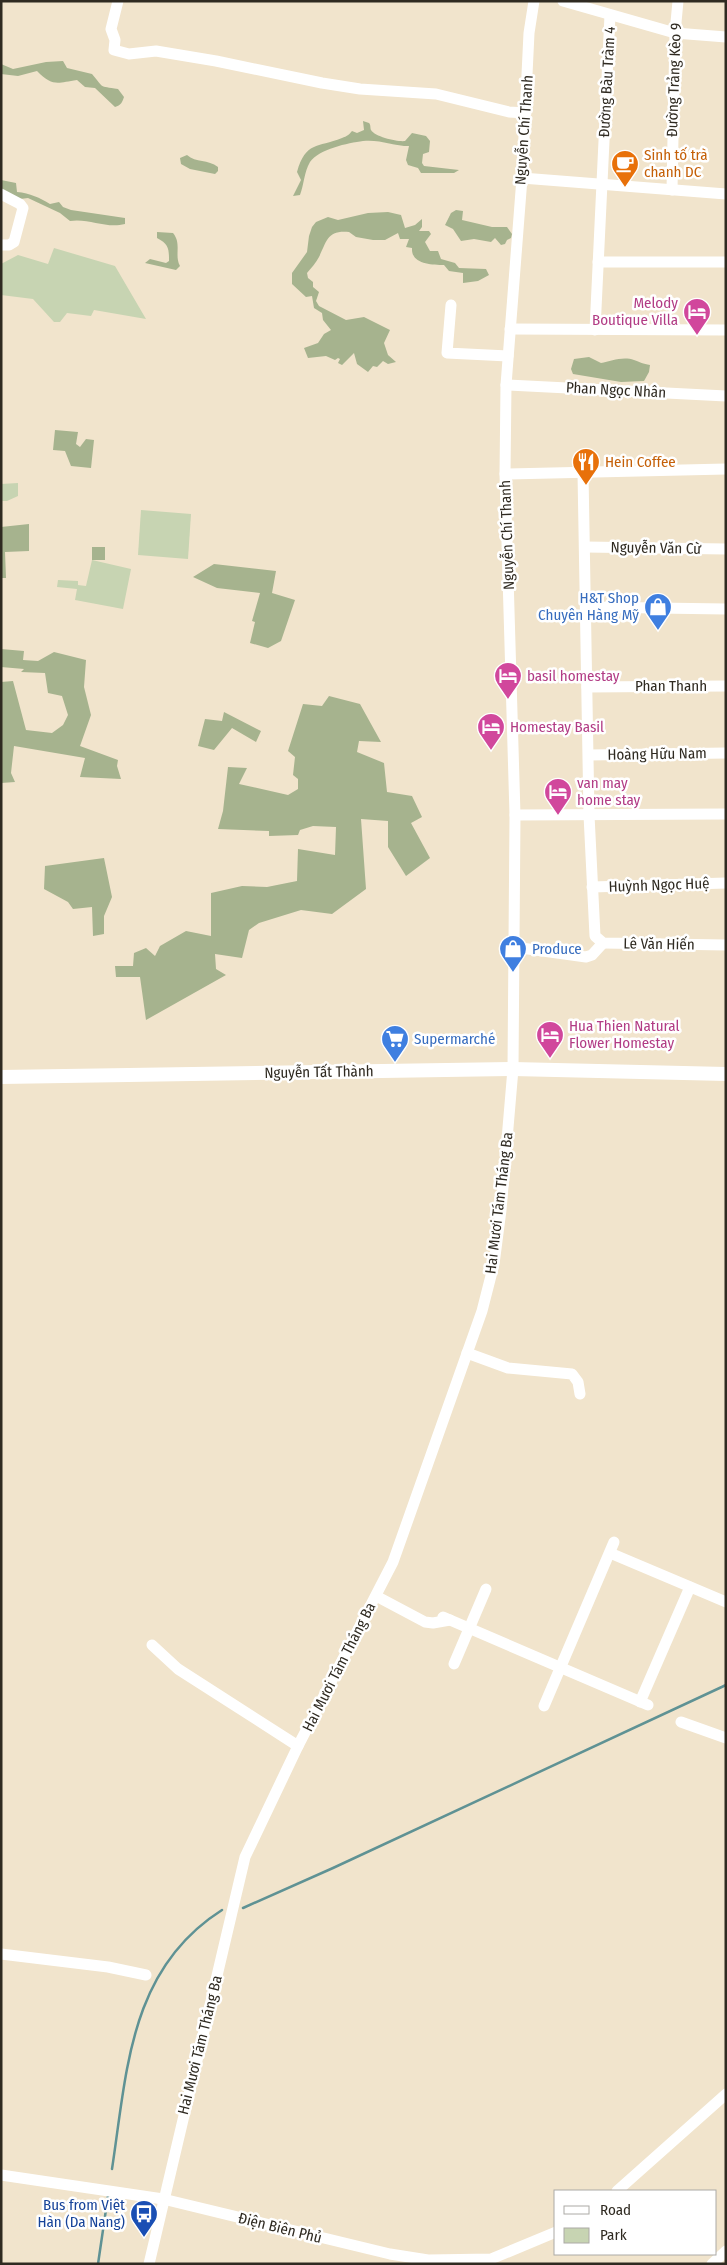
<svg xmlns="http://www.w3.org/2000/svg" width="727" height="2265" font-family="'Fira Sans Condensed',sans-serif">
  <rect width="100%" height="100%" fill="#f1e4cc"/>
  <!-- green -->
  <g fill="#c7d4b2">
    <polygon points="54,248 115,266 146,319 94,310 91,316 67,313 60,322 54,322 33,299 1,295 1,264 18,255 48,264"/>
    <polygon points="18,483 18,496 7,501 1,501 1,484"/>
    <polygon points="141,510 191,514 188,559 138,555"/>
    <polygon points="92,560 131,569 123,609 75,600 77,589 57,587 58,580 78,581 78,585 86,586"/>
  </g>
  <!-- forest -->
  <g fill="#a6b38e">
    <path d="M63 61 67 68 92 74C104 88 98 86 118 89L124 97C122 103 121 105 115 107L95 88 85 87 77 80C57 83 53 87 37 71L18 76 1 74V64L13 69 46 62Z"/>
    <path d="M363 121 369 123C371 125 370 128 371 130 375 137 398 142 405 141L412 133 426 136 430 141 429 152 423 154 422 163 424 166 459 170 454 173H421L418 168 408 165 406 160 409 146C394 146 379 139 363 141 348 143 319 149 310 162 304 172 304 185 300 195L293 196 301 180 297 172C306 141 317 148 342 138 347 136 349 135 352 131L357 133 364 130Z"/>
    <path d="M187 155C196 163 208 159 218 167V171L215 174 190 169 181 164 180 158Z"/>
    <path d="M1 180 16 183 17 192C30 193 40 198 50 204L59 202 63 207 71 210 125 218V224C106 229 89 218 70 221L60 213 28 198 20 199 1 194Z"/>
    <polygon points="456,210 463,211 462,220 492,227 507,227 512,234 511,238 507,240 505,244 501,245 495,238 491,242 474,239 461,241 453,229 445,225 451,213"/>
    <path d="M388 212 401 215 405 228 415 225 422 219V227L419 231H429L431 234 425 242 430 251H438L441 259 455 263 459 268 486 269 489 275 478 281 463 283V273L449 271 444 265C431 265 411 264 412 248L406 247 409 239H400L398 233 385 240H373L356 237 349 232C327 230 327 241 319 257 316 263 311 268 307 273L308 278 313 282V287L319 292 316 301 319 306 346 320 364 317 390 330 384 343 388 355 396 362 388 364 383 361 377 367 373 366 368 372 357 364 354 353 342 365 338 363 340 359 338 358 335 360 326 356 308 358 304 348 318 343 324 334 331 330 323 320 322 313 314 308 312 296 306 297 292 284V273L307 252 309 236 312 227 316 222 328 217 338 220 368 213Z"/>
    <path d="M157 232 173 233C182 244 174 255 180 266L176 270 145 263 150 259 166 263 169 261C169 249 169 244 157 238Z"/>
    <path d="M589 357 601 363C611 361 623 356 634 360 640 362 643 364 650 365L649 372 644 381 621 382 573 374 571 369 574 359Z"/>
    <polygon points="55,430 78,432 76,444 80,447 86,439 94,440 91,468 71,466 65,451 53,450"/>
    <polygon points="29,524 29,551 5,552 6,578 1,578 1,527"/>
    <rect x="92" y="547" width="13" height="13"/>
    <polygon points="214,564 276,571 272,593 295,600 281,641 268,648 250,643 255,622 252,621 260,593 217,588 193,577"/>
    <polygon points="1,649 24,651 23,660 38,661 54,652 86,660 84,687 91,715 80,746 118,760 117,766 121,779 80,777 85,758 14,746 11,773 15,782 1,783 1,682 13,681 26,730 52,733 63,725 68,715 62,696 48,693 45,673 21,672 24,669 1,667"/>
    <polygon points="329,696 360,704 381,742 359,741 357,752 384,763 387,792 412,796 422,817 411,823 430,858 406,876 388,847 388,821 361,819 366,889 332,914 301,910 259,923 249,930 242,958 215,954 216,969 226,975 146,1020 140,977 116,977 115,966 133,966 134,953 146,948 155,956 160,946 186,931 211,936 211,893 242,886 267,887 297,881 298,849 335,855 336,827 313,826 300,830 298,835 269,836 269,831 218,829 223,811 228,767 247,768 239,784 288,795 298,789 298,779 293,775 295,757 288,751 303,704 322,706"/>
    <polygon points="224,712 261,731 256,742 232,728 214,750 198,746 205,719 222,721"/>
    <polygon points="104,858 112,897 104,916 104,934 93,936 92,907 73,909 68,902 44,889 45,866"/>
  </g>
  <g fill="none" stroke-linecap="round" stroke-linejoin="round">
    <!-- stream -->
    <g stroke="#5f9294" stroke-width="2.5">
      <polyline points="243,1908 333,1868 726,1685"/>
      <path d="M112 2169C127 2071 129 1969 222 1910"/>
      <polyline points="98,2264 108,2196"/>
    </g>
    <!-- minor -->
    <g stroke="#fff" stroke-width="11">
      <polyline points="118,1 111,29 115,40 114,50 129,54 156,51 216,61 322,83 360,89 436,94 509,112 526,113"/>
      <polyline points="563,1 675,33 726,37"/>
      <polyline points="522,178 726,194"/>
      <polyline points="672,190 675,33 678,1"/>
      <polyline points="1,194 20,204 23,208 14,242 9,245 1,245"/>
      <polyline points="598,262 726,262"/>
      <polyline points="451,305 447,353 508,356"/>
      <polyline points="510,329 726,330"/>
      <polyline points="595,330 610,15"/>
      <polyline points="506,385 726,396"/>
      <polyline points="583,473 589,815 595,936 603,943 726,945"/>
      <polyline points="505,474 726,469"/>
      <polyline points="585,547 726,549"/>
      <polyline points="587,607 726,609"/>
      <polyline points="587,687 726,686"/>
      <polyline points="589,755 726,753"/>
      <polyline points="515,815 726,814"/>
      <polyline points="592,887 726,883"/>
      <polyline points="514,947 586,957 592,955 603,943"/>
      <polyline points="467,1353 508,1368 572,1374 578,1382 580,1394"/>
      <polyline points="610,1553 726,1602"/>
      <polyline points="376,1596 425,1622 433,1623 450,1620"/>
      <polyline points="443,1617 648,1705"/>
      <polyline points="152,1645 178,1669 298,1746"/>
      <polyline points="454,1664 486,1589"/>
      <polyline points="640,1702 690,1587"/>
      <polyline points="544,1706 614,1542"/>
      <polyline points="681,1722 726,1738"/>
      <polyline points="1,1954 108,1967 146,1975"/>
      <polyline points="1,2175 163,2199 390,2254 428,2260 491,2259 556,2232"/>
      <polyline points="617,2191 726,2094"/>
      <polyline points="149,2264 245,1857 298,1746 393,1562 482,1311 494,1264 501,1210 513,1069 515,815 505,474 506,385 522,178 529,33 534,1"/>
      <polyline points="712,2264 726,2251"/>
    </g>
    <!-- major -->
    <polyline stroke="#fff" stroke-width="14" points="1,1077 513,1069 726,1074"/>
  </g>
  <!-- icons -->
  <defs>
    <symbol id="cafe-pin" viewBox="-11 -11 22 30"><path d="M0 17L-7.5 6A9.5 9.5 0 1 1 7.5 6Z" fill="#e8710a" stroke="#fff"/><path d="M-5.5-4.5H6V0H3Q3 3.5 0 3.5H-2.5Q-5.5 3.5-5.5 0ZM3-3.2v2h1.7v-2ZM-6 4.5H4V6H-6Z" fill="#fff"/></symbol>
    <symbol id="hotel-pin" viewBox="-11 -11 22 30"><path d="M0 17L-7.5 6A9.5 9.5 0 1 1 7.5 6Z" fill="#d1479c" stroke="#fff"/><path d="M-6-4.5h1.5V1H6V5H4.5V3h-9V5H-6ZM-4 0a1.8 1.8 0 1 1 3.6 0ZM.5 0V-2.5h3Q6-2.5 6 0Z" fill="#fff"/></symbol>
    <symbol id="restaurant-pin" viewBox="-11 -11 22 30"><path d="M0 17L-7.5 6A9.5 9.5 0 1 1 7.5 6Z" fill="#e8710a" stroke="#fff"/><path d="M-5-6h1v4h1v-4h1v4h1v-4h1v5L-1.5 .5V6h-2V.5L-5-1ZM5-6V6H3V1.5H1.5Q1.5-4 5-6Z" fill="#fff"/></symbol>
    <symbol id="shop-pin" viewBox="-11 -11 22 30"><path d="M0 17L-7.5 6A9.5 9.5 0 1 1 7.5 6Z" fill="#3f7fe0" stroke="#fff"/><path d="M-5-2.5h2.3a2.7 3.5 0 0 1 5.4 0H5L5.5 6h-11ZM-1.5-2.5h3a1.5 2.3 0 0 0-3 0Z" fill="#fff"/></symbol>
    <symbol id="supermarket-pin" viewBox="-11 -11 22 30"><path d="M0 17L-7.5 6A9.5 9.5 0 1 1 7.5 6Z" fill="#3f7fe0" stroke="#fff"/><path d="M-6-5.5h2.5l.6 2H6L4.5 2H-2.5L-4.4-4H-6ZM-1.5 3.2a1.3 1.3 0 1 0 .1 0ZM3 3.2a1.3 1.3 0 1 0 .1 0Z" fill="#fff"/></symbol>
    <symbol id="bus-pin" viewBox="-11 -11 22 30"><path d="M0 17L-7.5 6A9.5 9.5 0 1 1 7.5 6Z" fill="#1a4fb4" stroke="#fff"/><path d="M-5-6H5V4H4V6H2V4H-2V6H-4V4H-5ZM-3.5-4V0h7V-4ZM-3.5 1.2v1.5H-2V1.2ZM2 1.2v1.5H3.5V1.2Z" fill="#fff"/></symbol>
  </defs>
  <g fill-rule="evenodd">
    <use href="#cafe-pin" x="609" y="148" width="32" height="43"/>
    <use href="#hotel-pin" x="681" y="296" width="32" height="43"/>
    <use href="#restaurant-pin" x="570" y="446" width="32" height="43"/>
    <use href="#shop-pin" x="642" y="591" width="32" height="43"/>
    <use href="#hotel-pin" x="492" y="660" width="32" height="43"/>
    <use href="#hotel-pin" x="475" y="711" width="32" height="43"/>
    <use href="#hotel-pin" x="542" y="776" width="32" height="43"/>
    <use href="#shop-pin" x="497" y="933" width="32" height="43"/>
    <use href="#hotel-pin" x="534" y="1019" width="32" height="43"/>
    <use href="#supermarket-pin" x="379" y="1023" width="32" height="43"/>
    <use href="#bus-pin" x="128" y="2198" width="32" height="43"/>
  </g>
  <g text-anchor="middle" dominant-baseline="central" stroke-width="5" stroke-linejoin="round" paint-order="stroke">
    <!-- street labels -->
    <g font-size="15" fill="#2f2a21" stroke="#fff">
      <text transform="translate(674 80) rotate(-88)">Đường Trảng Kèo 9</text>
      <text transform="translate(607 82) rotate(-87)">Đường Bàu Tràm 4</text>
      <text transform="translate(524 130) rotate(-86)">Nguyễn Chí Thanh</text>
      <text transform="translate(616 390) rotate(3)">Phan Ngọc Nhân</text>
      <text transform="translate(507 535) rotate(-92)">Nguyễn Chí Thanh</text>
      <text transform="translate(656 548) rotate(1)">Nguyễn Văn Cừ</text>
      <text x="671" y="686">Phan Thanh</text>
      <text transform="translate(657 754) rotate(-1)">Hoàng Hữu Nam</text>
      <text transform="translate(659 885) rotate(-2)">Huỳnh Ngọc Huệ</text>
      <text transform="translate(659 944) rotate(1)">Lê Văn Hiến</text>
      <text transform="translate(319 1072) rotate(-1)">Nguyễn Tất Thành</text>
      <text transform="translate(499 1203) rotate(-83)">Hai Mươi Tám Tháng Ba</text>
      <text transform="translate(339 1667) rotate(-63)">Hai Mươi Tám Tháng Ba</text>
      <text transform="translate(200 2045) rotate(-76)">Hai Mươi Tám Tháng Ba</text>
      <text transform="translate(280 2228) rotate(14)">Điện Biên Phủ</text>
    </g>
    <!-- food labels -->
    <g font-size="15" fill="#c56008" stroke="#fff" text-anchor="start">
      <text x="644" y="155">Sinh tố trà<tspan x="644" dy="17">chanh DC</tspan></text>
      <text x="605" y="462">Hein Coffee</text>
    </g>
    <!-- hotel labels -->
    <g font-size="15" fill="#b23c85" stroke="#fff" text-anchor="start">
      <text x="678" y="303" text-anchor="end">Melody<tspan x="678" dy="17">Boutique Villa</tspan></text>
      <text x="527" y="676">basil homestay</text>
      <text x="510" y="727">Homestay Basil</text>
      <text x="577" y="783">van may<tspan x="577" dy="17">home stay</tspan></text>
      <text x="569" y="1026">Hua Thien Natural<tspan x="569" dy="17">Flower Homestay</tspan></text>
    </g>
    <!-- shop labels -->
    <g font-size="15" fill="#366cbe" stroke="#fff" text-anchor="start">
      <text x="639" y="598" text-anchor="end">H&amp;T Shop<tspan x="639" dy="17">Chuyên Hàng Mỹ</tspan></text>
      <text x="532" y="949">Produce</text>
      <text x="414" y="1039">Supermarché</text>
    </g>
    <!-- transit labels -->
    <g font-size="15" fill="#164399" stroke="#fff" text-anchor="end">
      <text x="125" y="2205">Bus from Việt<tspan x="125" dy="17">Hàn (Da Nang)</tspan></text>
    </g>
  </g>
  <!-- border -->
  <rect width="727" height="2265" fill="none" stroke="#2f2a21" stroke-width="5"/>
  <!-- legend -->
  <rect x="554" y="2190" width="162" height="65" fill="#ffffff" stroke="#acaaa6"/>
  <rect x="564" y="2206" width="25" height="8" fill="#ffffff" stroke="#acaaa6"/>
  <text x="600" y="2215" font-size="15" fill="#2f2a21">Road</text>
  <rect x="564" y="2228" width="25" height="15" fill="#c7d4b2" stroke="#acaaa6"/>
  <text x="600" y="2240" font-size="15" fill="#2f2a21">Park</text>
</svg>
